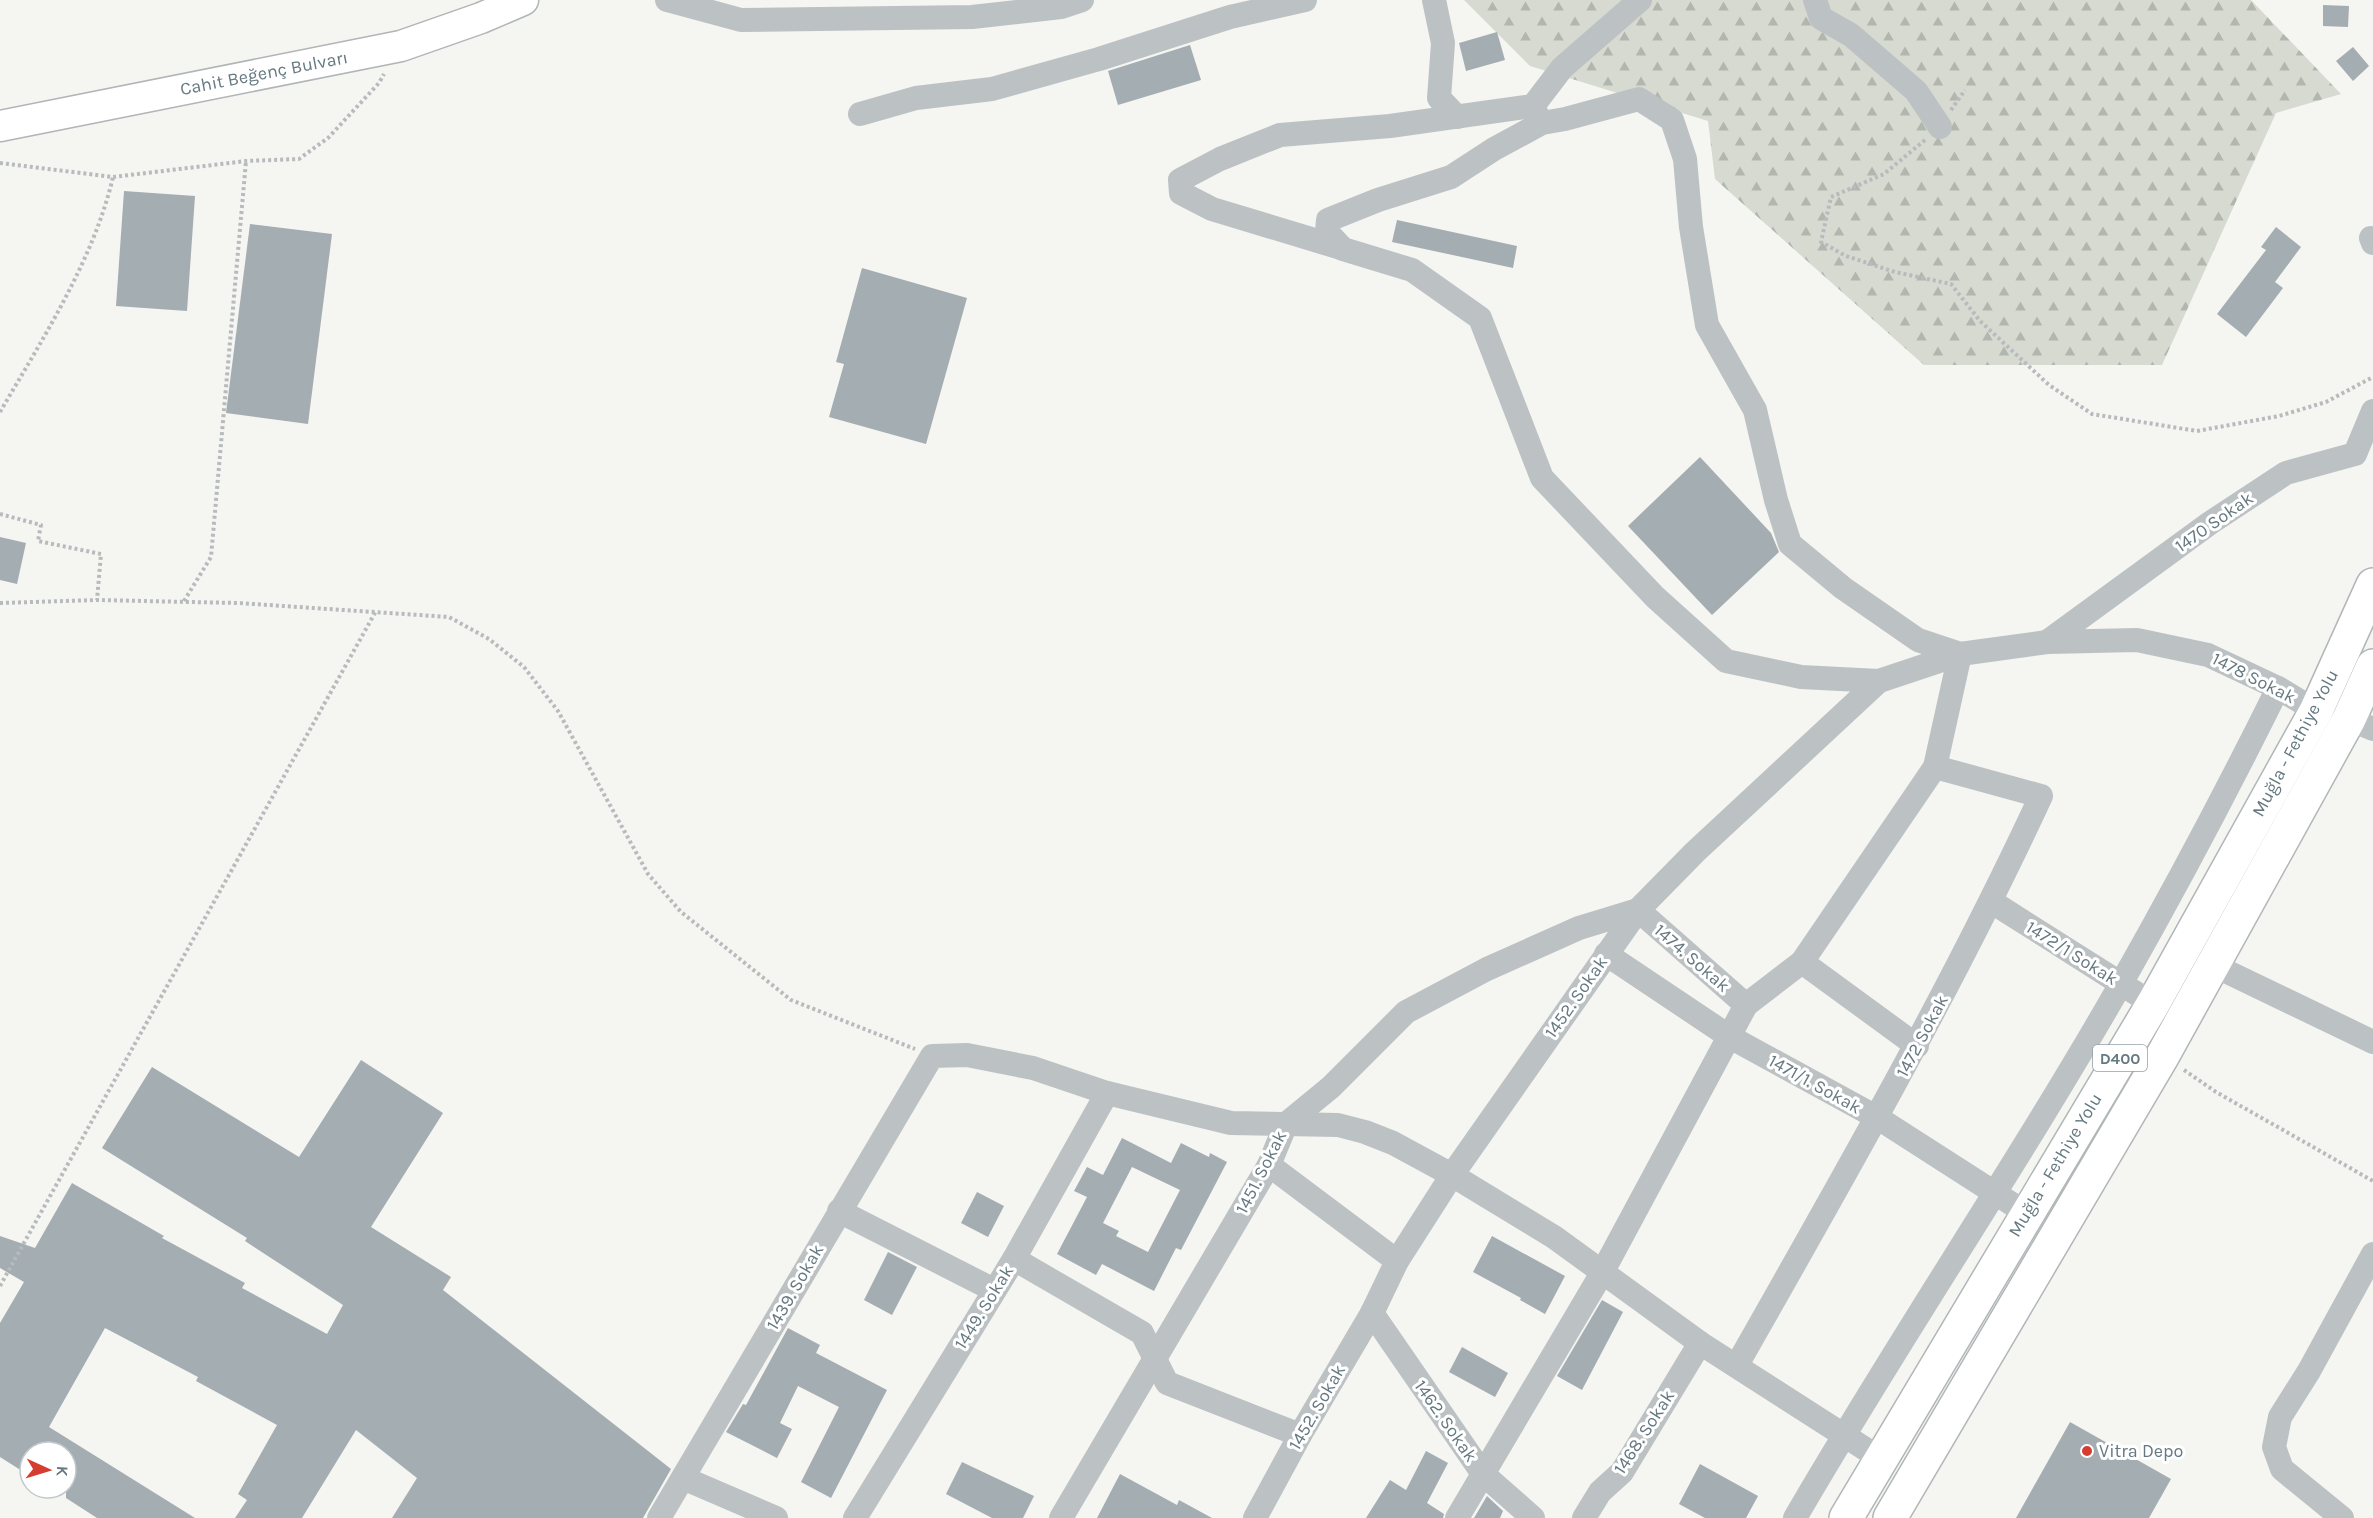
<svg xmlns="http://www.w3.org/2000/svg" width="2373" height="1518" font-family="Karla,sans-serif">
  <defs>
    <pattern id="forest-firs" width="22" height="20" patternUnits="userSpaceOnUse" patternTransform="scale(1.5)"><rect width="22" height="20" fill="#d6dad1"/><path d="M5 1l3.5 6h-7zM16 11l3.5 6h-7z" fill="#b1b6af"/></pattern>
  </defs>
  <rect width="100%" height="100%" fill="#f5f5f2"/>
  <!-- forest -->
  <polygon fill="url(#forest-firs)" points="1464,0 2251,0 2341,94 2276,113 2162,365 1924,365 1715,179 1708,121 1530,66"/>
  <!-- building -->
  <g fill="#a4adb1" fill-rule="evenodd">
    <polygon points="2323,5 2349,6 2348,27 2323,26"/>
    <polygon points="1497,32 1505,60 1466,71 1459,43"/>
    <polygon points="1190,45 1201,80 1118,105 1108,71"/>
    <polygon points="2353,47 2369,66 2353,81 2336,61"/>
    <polygon points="124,191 195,196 187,311 116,306"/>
    <polygon points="1397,220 1517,246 1513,268 1392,242"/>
    <polygon points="250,224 332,234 308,424 226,413"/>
    <polygon points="2276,227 2301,247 2275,282 2283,288 2246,337 2217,314 2266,250 2261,247"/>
    <polygon points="862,268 967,298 926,444 829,417 844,364 836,362"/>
    <polygon points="1700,457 1771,533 1779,552 1712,615 1628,526"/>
    <polygon points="0,537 26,543 17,584 0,580"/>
    <polygon points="361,1060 443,1113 371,1227 451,1277 443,1290 671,1469 643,1518 392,1518 417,1478 356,1430 302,1518 235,1518 247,1500 238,1494 277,1425 196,1381 198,1377 105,1328 49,1427 195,1518 97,1518 66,1498 66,1452 30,1452 30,1476 0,1457 0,1323 24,1282 0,1268 0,1236 35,1248 72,1183 164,1236 162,1238 245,1283 242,1288 327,1334 343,1305 245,1241 247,1238 102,1148 152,1067 299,1157"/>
    <path d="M1122 1138 1171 1163 1181 1143 1209 1157 1210 1153 1227 1162 1181 1250 1176 1248 1154 1291 1102 1264 1096 1275 1057 1254 1087 1197 1074 1191 1087 1167 1103 1175ZM1132 1167 1180 1190 1148 1252 1116 1236 1119 1231 1103 1223Z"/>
    <polygon points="977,1192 1004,1206 988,1237 961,1223"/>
    <polygon points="1492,1236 1565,1276 1545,1314 1520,1300 1521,1298 1473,1272"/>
    <polygon points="888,1252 917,1267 892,1315 864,1300"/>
    <polygon points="1602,1300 1623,1312 1582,1390 1557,1376"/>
    <polygon points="788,1328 820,1345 816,1353 887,1390 831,1498 801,1482 839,1407 798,1386 780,1423 792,1429 777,1458 726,1432 743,1404 746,1405"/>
    <polygon points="1462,1347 1508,1373 1495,1397 1449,1372"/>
    <polygon points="2070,1422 2171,1479 2149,1518 2016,1518"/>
    <polygon points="1426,1451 1448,1463 1427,1503 1444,1514 1443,1518 1366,1518 1390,1480 1406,1490"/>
    <polygon points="962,1462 1034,1496 1023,1518 992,1518 946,1494"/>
    <polygon points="1700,1464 1758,1496 1746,1518 1705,1518 1679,1504"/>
    <polygon points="1120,1474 1177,1505 1179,1500 1212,1518 1097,1518"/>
    <polygon points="1487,1496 1503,1511 1500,1518 1474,1518"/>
  </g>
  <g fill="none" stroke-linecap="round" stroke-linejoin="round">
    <defs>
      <polyline id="major" points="0,126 401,46 481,18 523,0"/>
      <g id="highway">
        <polyline points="1846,1518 2153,1004 2316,711 2373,585"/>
        <polyline points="1890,1518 2163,1055 2349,719 2373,666"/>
      </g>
    </defs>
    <!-- major casing -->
    <use href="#major" stroke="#b0b5b8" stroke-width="33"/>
    <!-- highway casing -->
    <use href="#highway" stroke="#b1b6b8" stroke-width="36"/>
    <!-- path -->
    <g stroke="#b8bbbd" stroke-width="4" stroke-dasharray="3 3" stroke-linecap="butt">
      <polyline points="1951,110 1965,90"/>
      <polyline points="1925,140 1884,174 1831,197 1821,242 1846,256 1895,272 1951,284 1980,321 2049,385 2092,414 2197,431 2279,416 2326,402 2373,377"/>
      <polyline points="0,163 113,177 246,161 299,159 328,138 379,83 384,74"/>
      <path d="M0 412C42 340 94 259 113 177"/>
      <polyline points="0,514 41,525 38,541 101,554 97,600"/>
      <polyline points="184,601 211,557 246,161"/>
      <polyline points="0,603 97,600 238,603 449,617 489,639 524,667 558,711 648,874 681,912 791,1000 915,1049"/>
      <polyline points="2184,1070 2216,1092 2373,1181"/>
      <polyline points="0,1286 376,611"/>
    </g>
    <!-- minor -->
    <g stroke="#bcc1c3" stroke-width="24">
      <polyline points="667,0 741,20 972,17 1061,7 1082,0"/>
      <polyline points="1434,0 1443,43 1439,98 1457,117"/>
      <polyline points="1815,0 1821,18 1851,35 1916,91 1940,127"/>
      <polyline points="860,114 916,98 992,89 1099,59 1230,17 1305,0"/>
      <polyline points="1540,121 1533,106 1562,68 1640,0"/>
      <polyline points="2371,238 2373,243"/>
      <polyline points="1341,248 1212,209 1181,193 1180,180 1220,159 1280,135 1390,126 1533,106"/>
      <polyline points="2047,642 2210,523 2286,473 2355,454 2373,411"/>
      <polyline points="2349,719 2373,729"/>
      <polyline points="1992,902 2153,1004"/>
      <polyline points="1606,954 1730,1037 1878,1118 2026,1213"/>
      <polyline points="1802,962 1917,1046"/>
      <polyline points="2213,965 2373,1042"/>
      <polyline points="1269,1165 1397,1261"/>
      <polyline points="839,1211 994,1290"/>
      <polyline points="1014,1259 1142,1333 1167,1383 1300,1435"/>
      <polyline points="1372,1313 1483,1474 1533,1518"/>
      <path d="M1737 1365C1843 1178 1950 992 2041 796L1935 767"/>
      <polyline points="683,1478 776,1518"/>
      <polyline points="659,1518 932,1056 967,1055 1033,1068 1107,1093 1231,1123 1338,1125 1365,1132 1393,1143 1452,1175 1554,1237 1700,1343 1881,1459"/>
      <polyline points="855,1518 1014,1259 1107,1093"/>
      <polyline points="1061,1518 1269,1165 1286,1124 1331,1087 1406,1012 1487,969 1579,928 1638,910 1746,1005"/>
      <polyline points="1255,1518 1300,1435 1372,1313 1397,1261 1452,1175 1638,910 1695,852 1879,681 1960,654 2047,642 2137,640 2208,655 2278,688 2316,711"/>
      <polyline points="1457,1518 1602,1273 1746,1005 1802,962 1935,767 1960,654 1918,640 1843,588 1790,544 1776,500 1755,410 1707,325 1691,227 1685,159 1672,120 1639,99 1565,119 1542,123 1494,149 1451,177 1378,200 1328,220 1327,232 1343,249 1412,270 1480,318 1542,478 1655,597 1726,661 1801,677 1879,681"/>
      <polyline points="1584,1518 1600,1492 1622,1472 1700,1343"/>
      <path d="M1795 1518C1900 1337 2018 1164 2122 982 2177 885 2229 787 2278 688"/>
      <polyline points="2342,1518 2282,1469 2274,1447 2280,1417 2309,1371 2373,1254"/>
    </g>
    <!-- major -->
    <use href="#major" stroke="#fff" stroke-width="30"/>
    <!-- highway -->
    <use href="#highway" stroke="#fff" stroke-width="33"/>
  </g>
  <!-- markers -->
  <circle fill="#d63d31" stroke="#fff" stroke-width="2" cx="2087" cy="1451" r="6"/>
  <g text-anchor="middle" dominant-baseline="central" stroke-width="6" stroke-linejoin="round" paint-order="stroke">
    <!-- shield labels -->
    <rect fill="#fff" stroke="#94a1a7" stroke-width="1.5" x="2093" y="1045" width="54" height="26" rx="4.5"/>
    <g font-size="16" font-weight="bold" fill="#667981">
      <text x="2120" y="1058">D400</text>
    </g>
    <!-- street labels -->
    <g font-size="18" fill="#667981" stroke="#fff">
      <text transform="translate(264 73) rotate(-11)">Cahit Beğenç Bulvarı</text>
      <text transform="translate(2214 522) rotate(-35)">1470 Sokak</text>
      <text transform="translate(2254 678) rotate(27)">1478 Sokak</text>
      <text transform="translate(2295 743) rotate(-62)">Muğla - Fethiye Yolu</text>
      <text transform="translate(2072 953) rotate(32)">1472/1 Sokak</text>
      <text transform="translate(1692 958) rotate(41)">1474. Sokak</text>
      <text transform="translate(1576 997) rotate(-55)">1452. Sokak</text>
      <text transform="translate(1922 1036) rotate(-62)">1472 Sokak</text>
      <text transform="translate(1815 1084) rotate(29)">1471/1. Sokak</text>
      <text transform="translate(2055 1165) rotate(-59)">Muğla - Fethiye Yolu</text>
      <text transform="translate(1261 1172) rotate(-63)">1451. Sokak</text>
      <text transform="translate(795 1287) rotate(-60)">1439. Sokak</text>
      <text transform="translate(984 1307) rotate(-58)">1449. Sokak</text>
      <text transform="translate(1317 1407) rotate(-60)">1452. Sokak</text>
      <text transform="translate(1446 1421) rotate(55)">1462. Sokak</text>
      <text transform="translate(1644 1432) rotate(-57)">1468. Sokak</text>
    </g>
    <!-- poi labels -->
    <g font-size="18" fill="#667981" stroke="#fff" text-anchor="start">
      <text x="2099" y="1451">Vitra Depo</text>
    </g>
  </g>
  <!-- north arrow -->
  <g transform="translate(48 1470) rotate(94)"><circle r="28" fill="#ffffff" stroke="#c2c9cd" stroke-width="1.5"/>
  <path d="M0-4.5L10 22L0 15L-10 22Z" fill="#d63d31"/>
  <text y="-9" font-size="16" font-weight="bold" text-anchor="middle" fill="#667981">K</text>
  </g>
</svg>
